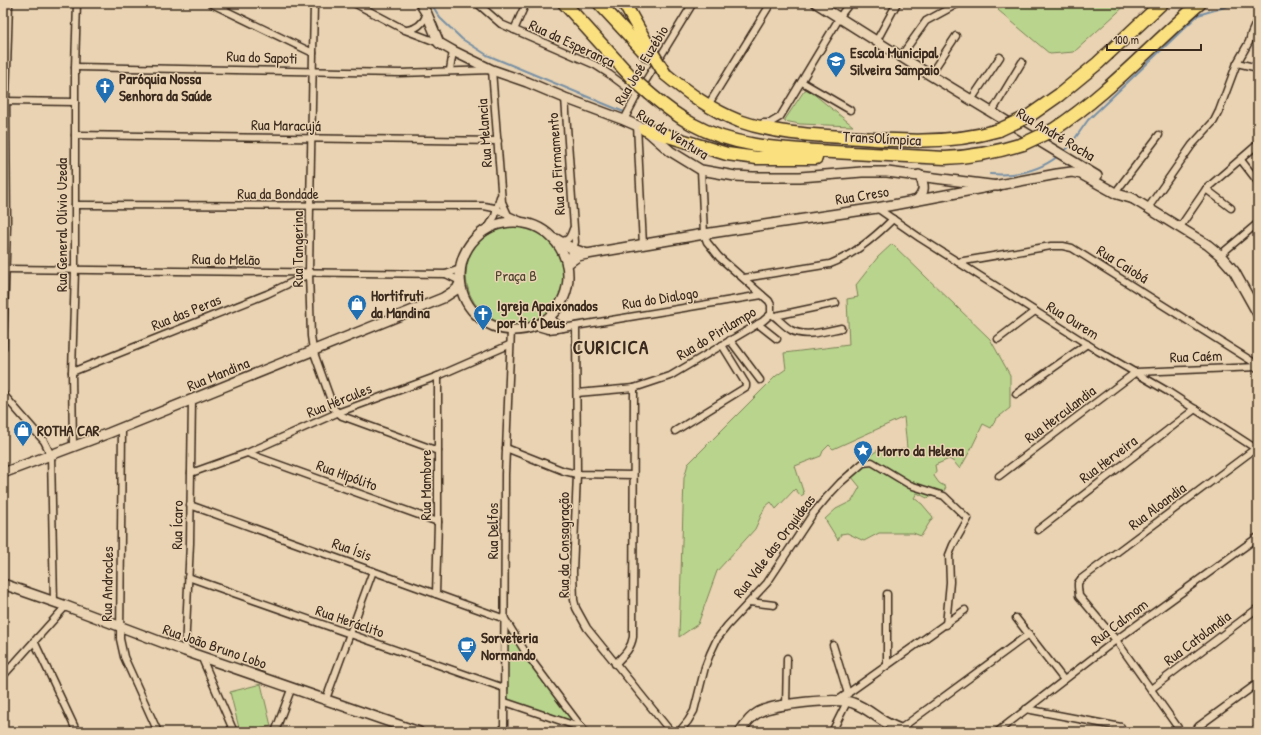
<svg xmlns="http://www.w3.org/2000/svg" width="1261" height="735" font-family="'Patrick Hand',sans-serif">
  <rect width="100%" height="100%" fill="#e9d3b2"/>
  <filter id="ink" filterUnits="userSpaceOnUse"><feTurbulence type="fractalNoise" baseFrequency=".025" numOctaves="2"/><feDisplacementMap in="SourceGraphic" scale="8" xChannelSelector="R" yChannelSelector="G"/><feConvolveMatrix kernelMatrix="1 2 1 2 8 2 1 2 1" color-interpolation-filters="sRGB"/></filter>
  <g filter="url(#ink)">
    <!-- green -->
    <g fill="#b9d58d" stroke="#7a8056">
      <polygon points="1005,3 1128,3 1074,52 1050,54 998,10"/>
      <polygon points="807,89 810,91 853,126 800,124 784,121 804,91"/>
      <circle cx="516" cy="275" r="50"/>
      <polygon points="892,244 990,339 1010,375 1010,408 996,419 991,428 983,424 971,449 960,469 954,462 949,459 935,465 936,471 934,476 939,483 946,487 943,493 927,498 917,493 914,498 922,504 933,517 921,536 913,533 879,533 864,541 847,533 841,534 838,540 825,519 836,509 852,501 860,487 847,471 878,450 892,452 907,448 904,417 833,449 829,445 823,451 821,456 795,466 804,494 801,496 795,489 776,509 771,502 765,507 755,529 717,571 698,624 679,637 684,478 688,464 776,376 786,369 784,353 849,345 847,299 858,297 856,285 878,257"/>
      <polygon points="505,619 582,728 505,702"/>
      <polygon points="261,684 271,726 247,732 240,732 230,692"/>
    </g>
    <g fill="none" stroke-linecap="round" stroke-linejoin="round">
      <!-- stream -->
      <g stroke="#7890a5" stroke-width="2">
        <polyline points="431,3 440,18 462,39 487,55 624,112"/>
        <polyline points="1063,152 1069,147 1088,120 1198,15 1238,3"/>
        <path d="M990 174C1014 176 1039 171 1058 156"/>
      </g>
      <defs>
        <g id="street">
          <polyline points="210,3 313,53"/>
          <polyline points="314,3 310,206 309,273 311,336 313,350 334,409 342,416 438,451"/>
          <polyline points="354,3 405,30 439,43"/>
          <polyline points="477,3 501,24 595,65 609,74 637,95"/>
          <path d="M407 30C417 29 423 24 427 14"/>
          <polyline points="514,30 526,3"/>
          <polyline points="877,40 897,3"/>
          <polyline points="901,56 926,21 959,3"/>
          <polyline points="1237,63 1249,42 1251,34 1258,18"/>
          <polyline points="75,67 400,73 492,70 502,202 508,215 526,223"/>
          <polyline points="450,70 453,51"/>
          <polyline points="930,75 956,36"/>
          <polyline points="802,82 850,110"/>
          <polyline points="565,98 575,242 571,255 567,262"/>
          <polyline points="971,100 1000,57"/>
          <polyline points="3,101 75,102"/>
          <polyline points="710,102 771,3"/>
          <polyline points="992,112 1022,62"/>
          <polyline points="624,120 637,95 693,3"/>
          <polyline points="763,123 770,123 780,117 843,12 850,3"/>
          <polyline points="637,125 643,245"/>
          <polyline points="75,135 498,141"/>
          <polyline points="1241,160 1258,182"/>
          <polyline points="1118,189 1159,135"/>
          <polyline points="1206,189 1231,208"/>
          <polyline points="75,205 484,206 494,208 507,214"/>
          <polyline points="877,208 920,238 1098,351 1167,391 1258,450"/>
          <polyline points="1148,208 1192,145 1214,121 1219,111 1237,63 1258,68"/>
          <polyline points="1180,227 1206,189 1258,144"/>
          <polyline points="488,228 495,216 500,197"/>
          <path d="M560 241C569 241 570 237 573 229"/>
          <polyline points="1220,255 1258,223"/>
          <polyline points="958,262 1051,246 1063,246 1072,248 1258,365"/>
          <polyline points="7,269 446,274 460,269"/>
          <polyline points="446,274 460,281"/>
          <path d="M744 278 830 264C854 255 875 237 893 219"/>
          <path d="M771 314C778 318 783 325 791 330 805 338 826 331 841 328"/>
          <polyline points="550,316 554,321 563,328"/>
          <polyline points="775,316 836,303"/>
          <polyline points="758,324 777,339"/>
          <polyline points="534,326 548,330 557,329 762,295"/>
          <polyline points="576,326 577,474 573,572 574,600 576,608 587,628 671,732"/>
          <polyline points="998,339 1035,311"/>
          <polyline points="730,340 760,380"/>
          <polyline points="3,348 7,226 6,101 9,3"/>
          <polyline points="72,372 267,294 307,275"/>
          <polyline points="577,393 634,388 670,376 763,321 771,314 771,305 769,301 719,257 707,242 704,234 701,170"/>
          <polyline points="3,394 44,441 51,455 54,602"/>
          <polyline points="1016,394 1087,344"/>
          <polyline points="122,428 120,639 124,657 158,732"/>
          <polyline points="675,431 746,387 746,384 722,345"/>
          <polyline points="73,447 72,372 75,270 75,67 77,3"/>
          <polyline points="506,448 564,471 577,474 633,475"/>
          <polyline points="247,453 438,522"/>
          <polyline points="191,473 247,453 337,413 438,376 509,345"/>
          <polyline points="999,476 1136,372 1258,367"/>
          <polyline points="190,505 505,619 526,653 585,732"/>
          <polyline points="1038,530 1195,409"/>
          <polyline points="188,577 504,688"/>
          <polyline points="436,594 438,522 438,376"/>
          <polyline points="750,602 774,605"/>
          <polyline points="1016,618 1064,680"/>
          <polyline points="34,641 77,732"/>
          <polyline points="833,645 848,694"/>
          <polyline points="185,651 190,543 192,399"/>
          <polyline points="201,656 234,732"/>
          <path d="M615 664C624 655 631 649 633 637L634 388"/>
          <polyline points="887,665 887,594"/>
          <polyline points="3,676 66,606"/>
          <polyline points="1151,689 1258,608"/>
          <polyline points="326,699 373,571"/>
          <polyline points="837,701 965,610"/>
          <polyline points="505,702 582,728"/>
          <polyline points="786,706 787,658"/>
          <polyline points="1026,709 1121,727"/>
          <polyline points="900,729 1029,634"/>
          <polyline points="275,732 292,687"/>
          <polyline points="504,732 505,474 511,330"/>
          <polyline points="679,732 688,721 694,711 705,667 710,654 717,639 727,626 767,583 812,515 827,497 840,483 863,463 872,462 910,485 944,496 968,519 953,545 949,555 950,582 946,625"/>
          <polyline points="832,732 847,702"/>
          <polyline points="997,732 1116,640 1258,537"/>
          <polyline points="1181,732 1116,640 1079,596 1078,587 1078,583 1081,579 1256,448"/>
          <polyline points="1194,732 1199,726 1258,683"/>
        </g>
        <g id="secondary">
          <polyline points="420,3 427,14 439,43 453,51 492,70 527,82 565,98 624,120 645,129 670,151 701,170 735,176 753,177 800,177 862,172 887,172 998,186"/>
          <polyline points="816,3 930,75 1097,176"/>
          <polyline points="1130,197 1208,245 1220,255 1234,271 1258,314"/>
          <path d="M917 200C925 192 925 185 919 175"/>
          <circle cx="514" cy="276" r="54"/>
          <polyline points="556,239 573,249 587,254"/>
          <polyline points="567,264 578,256 587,254 704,234 877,208 1057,174 1072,172 1081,174 1117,194 1134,199"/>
          <polyline points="3,473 109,433 443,298 457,289 460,283"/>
          <polyline points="3,584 66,606 185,651 419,732"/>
          <path d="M740 732C745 724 750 717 759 712 774 704 837 697 853 703 865 707 875 716 885 722 892 726 900 729 908 732"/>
        </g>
        <g id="highway">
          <polyline points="564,3 634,80"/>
          <polyline points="599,3 648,56"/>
          <polyline points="624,3 651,51"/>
          <path d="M665 74C688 93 711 110 739 121 773 133 809 135 844 137 897 141 948 145 999 130"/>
          <path d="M650 94C663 105 677 116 692 124 735 148 785 149 833 152 871 154 908 156 945 158 972 157 997 152 1023 144"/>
          <polyline points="1029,116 1059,95 1098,63 1162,3"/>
          <polyline points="645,129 727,154 757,158 816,158"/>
          <path d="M1053 130C1108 94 1150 46 1200 3"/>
        </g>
      </defs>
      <!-- street casing -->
      <use href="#street" stroke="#3b2a1e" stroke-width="9"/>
      <!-- secondary casing -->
      <use href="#secondary" stroke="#3b2a1e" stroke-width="12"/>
      <!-- highway casing -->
      <use href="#highway" stroke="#3b2a1e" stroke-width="15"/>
      <!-- street -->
      <use href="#street" stroke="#e9d3b2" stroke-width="6"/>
      <!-- secondary -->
      <use href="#secondary" stroke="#e9d3b2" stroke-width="9"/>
      <!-- highway -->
      <use href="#highway" stroke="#fbe080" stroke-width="12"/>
      <defs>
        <g id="highway-bridge">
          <polyline points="651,51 665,74"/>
          <polyline points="634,80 650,94"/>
          <polyline points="999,130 1029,116"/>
          <polyline points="1023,144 1053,130"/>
        </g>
      </defs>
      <!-- highway-bridge casing -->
      <use href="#highway-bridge" stroke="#3b2a1e" stroke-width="15" stroke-linecap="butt"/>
      <!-- highway-bridge -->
      <use href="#highway-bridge" stroke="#fbe080" stroke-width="12"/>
    </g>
  </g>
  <!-- icons -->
  <defs>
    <symbol id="school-pin" viewBox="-11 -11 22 30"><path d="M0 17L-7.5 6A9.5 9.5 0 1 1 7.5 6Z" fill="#1f6fb2" stroke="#e9d3b2"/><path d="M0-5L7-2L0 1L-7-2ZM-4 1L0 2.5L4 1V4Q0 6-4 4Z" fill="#fff"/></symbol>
    <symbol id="church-pin" viewBox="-11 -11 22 30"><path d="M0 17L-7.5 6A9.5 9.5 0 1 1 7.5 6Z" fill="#1f6fb2" stroke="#e9d3b2"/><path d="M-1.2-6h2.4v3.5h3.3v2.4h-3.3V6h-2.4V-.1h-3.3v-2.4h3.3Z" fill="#fff"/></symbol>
    <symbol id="shop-pin" viewBox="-11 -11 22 30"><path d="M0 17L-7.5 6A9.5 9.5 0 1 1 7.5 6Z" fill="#1f6fb2" stroke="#e9d3b2"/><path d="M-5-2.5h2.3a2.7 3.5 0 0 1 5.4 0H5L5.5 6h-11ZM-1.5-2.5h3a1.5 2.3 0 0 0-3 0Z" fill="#fff"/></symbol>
    <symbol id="sight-pin" viewBox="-11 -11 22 30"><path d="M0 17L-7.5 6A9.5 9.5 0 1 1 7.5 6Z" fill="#1f6fb2" stroke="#e9d3b2"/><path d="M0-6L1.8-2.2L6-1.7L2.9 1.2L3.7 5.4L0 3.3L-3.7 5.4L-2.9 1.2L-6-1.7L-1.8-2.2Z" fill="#fff"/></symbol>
    <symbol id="cafe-pin" viewBox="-11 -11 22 30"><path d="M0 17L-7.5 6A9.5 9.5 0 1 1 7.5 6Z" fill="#1f6fb2" stroke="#e9d3b2"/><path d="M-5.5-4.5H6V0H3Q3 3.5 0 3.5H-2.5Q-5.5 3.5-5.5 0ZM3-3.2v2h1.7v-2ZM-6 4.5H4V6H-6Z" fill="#fff"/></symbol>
  </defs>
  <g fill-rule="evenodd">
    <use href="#school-pin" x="825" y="50" width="22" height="30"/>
    <use href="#church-pin" x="94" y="76" width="22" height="30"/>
    <use href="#shop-pin" x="346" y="293" width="22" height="30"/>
    <use href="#church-pin" x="472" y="303" width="22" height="30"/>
    <use href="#shop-pin" x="12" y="419" width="22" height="30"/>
    <use href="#sight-pin" x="852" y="439" width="22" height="30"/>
    <use href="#cafe-pin" x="456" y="635" width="22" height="30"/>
  </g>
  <g text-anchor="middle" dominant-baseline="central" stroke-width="3" stroke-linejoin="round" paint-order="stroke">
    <!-- street labels -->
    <g font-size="15" fill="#3b2a1e" stroke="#e9d3b2">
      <text transform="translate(572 43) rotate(25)">Rua da Esperança</text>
      <text transform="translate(262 57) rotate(2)">Rua do Sapoti</text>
      <text transform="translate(641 65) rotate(-59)">Rua José Euzébio</text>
      <text transform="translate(286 125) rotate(1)">Rua Maracujá</text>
      <text transform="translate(484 133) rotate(-94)">Rua Melancia</text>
      <text transform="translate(673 134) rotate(32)">Rua da Ventura</text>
      <text transform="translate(1056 134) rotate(31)">Rua André Rocha</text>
      <text transform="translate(882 138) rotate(3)">TransOlímpica</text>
      <text transform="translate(556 164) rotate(-94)">Rua do Firmamento</text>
      <text x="278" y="193">Rua da Bondade</text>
      <text transform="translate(862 195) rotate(-9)">Rua Creso</text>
      <text transform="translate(61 225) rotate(-90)">Rua General Olívio Uzeda</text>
      <text transform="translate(297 249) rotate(-90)">Rua Tangerina</text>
      <text transform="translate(226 259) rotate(1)">Rua do Melão</text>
      <text transform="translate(1123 264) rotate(32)">Rua Caiobá</text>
      <text transform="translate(660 298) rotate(-9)">Rua do Dialogo</text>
      <text transform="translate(186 312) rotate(-22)">Rua das Peras</text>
      <text transform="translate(1073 320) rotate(32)">Rua Ourem</text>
      <text transform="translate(716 333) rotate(-31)">Rua do Pirilampo</text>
      <text transform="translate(1196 356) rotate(-2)">Rua Caém</text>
      <text transform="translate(218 374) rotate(-22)">Rua Mandina</text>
      <text transform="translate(339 400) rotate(-22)">Rua Hércules</text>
      <text transform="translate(1060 414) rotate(-37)">Rua Herculandia</text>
      <text transform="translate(1108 459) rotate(-37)">Rua Herveira</text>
      <text transform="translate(347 475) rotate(20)">Rua Hipólito</text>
      <text transform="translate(425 485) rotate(-90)">Rua Mambore</text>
      <text transform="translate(1157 506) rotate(-37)">Rua Aloandia</text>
      <text transform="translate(177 525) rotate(-89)">Rua Ícaro</text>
      <text transform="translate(492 531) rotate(-90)">Rua Delfos</text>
      <text transform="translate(563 545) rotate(-90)">Rua da Consagração</text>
      <text transform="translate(774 546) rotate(-53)">Rua Vale das Orquideas</text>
      <text transform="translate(352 549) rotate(20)">Rua Ísis</text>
      <text transform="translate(107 584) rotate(-89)">Rua Androcles</text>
      <text transform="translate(350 621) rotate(19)">Rua Heráclito</text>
      <text transform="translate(1119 622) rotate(-37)">Rua Calmom</text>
      <text transform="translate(1197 638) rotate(-37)">Rua Catolandia</text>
      <text transform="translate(215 646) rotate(19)">Rua João Bruno Lobo</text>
    </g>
    <!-- poi labels -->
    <g font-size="15" font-weight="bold" fill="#3b2a1e" stroke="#e9d3b2" text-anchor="start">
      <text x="850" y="52">Escola Municipal<tspan x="850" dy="17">Silveira Sampaio</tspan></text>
      <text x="119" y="78">Paróquia Nossa<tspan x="119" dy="17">Senhora da Saúde</tspan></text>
      <text x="371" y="295">Hortifruti<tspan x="371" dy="17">da Mandina</tspan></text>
      <text x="497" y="305">Igreja Apaixonados<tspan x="497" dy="17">por ti ó Deus</tspan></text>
      <text x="37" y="430">ROTHA CAR</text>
      <text x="877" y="450">Morro da Helena</text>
      <text x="481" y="637">Sorveteria<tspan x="481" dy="17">Normando</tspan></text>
    </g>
    <!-- park labels -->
    <g font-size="15" fill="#4e442f" stroke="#e9d3b2">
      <text x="516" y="275">Praça B</text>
    </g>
    <!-- district labels -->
    <g font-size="19" font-weight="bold" letter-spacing="1" fill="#3b2a1e" stroke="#e9d3b2">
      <text x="611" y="347">CURICICA</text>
    </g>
  </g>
  <!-- margin -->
  <rect width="1261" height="735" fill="none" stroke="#e9d3b2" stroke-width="16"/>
  <rect x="8" y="8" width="1245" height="719" fill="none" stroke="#3b2a1e" stroke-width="1.5" filter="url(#ink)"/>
  <!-- scale -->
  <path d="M1107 44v6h94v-6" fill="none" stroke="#3b2a1e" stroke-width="2"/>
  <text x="1113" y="44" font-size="12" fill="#3b2a1e" stroke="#e9d3b2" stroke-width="3" paint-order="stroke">100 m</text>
</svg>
